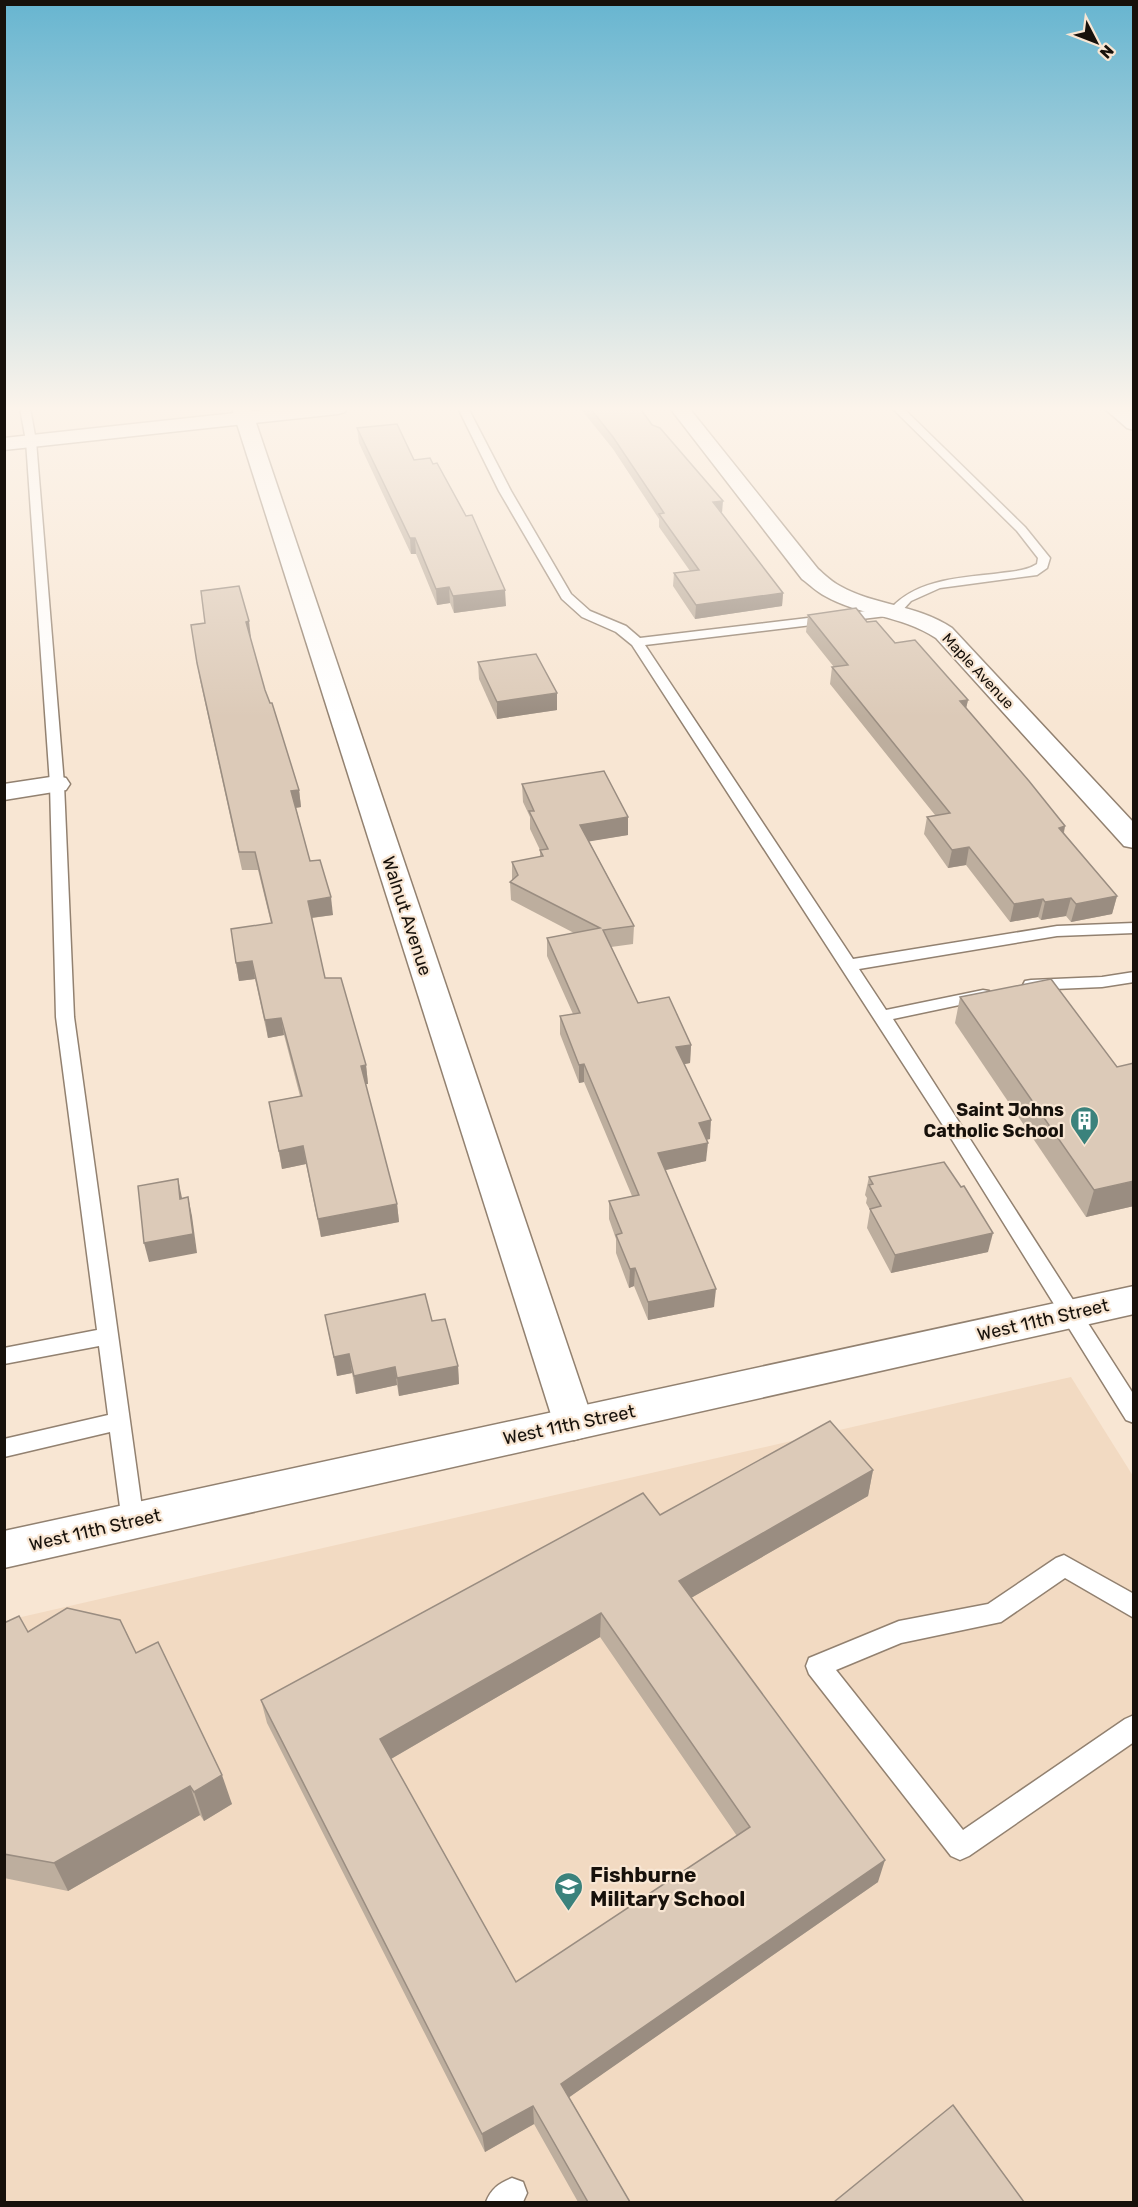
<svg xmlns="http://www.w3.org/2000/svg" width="1138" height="2207" font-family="Rubik,sans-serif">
  <rect width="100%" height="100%" fill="#f8e6d3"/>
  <!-- built -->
  <polygon fill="#f2dac2" points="1071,1377 1133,1476 1133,2202 5,2202 4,1621"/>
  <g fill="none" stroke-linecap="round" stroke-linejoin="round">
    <defs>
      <g id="service">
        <polygon points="20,408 30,408 36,441 64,784 74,1017 144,1522 141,1529 133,1532 125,1529 122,1522 110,1432 4,1457 4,1439 108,1415 99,1346 4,1364 4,1348 97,1330 56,1017 50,784 26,441"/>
        <path d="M458 408H468L511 491 571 594 590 611 626 626 640 638 891 608C919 578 963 578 1001 573 1014 571 1026 571 1037 564L1038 558 1017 531 892 408H903L1025 527 1050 558 1047 568 1037 575 940 588 911 601 899 614 895 615 645 645 853 959 1057 926 1134 923V933L1057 936 859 969 886 1010 983 990 989 991 991 995 989 999 983 1000 893 1019 1134 1395V1423L1126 1420 944 1127 632 645 616 632 582 617 562 599 499 491Z"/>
        <polygon points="1134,972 1134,982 1102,987 1031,990 1025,989 1023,985 1025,981 1031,980 1102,977"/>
        <polygon points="1064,1555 1134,1594 1134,1618 1065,1578 1001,1622 901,1643 836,1670 963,1830 1125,1719 1134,1715 1134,1742 969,1856 960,1860 951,1856 809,1674 806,1666 809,1658 899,1621 988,1604 1056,1558"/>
        <path d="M512 2178 523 2182 527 2193 523 2202H486C491 2189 499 2183 512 2178Z"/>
      </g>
      <g id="minor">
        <polygon points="232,408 251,408 594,1424 588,1436 574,1440 560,1436 554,1424"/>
        <path d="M670 408H689L818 569C825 575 832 582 840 586 875 606 917 604 952 628L1134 823V848L1124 846 936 638C901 615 860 616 825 596 817 592 809 584 802 579Z"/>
        <polygon points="57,776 66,778 70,784 66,790 4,800 4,784"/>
      </g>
      <g id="tertiary">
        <polygon points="282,408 347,408 345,412 338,414 4,450 4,438"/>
        <polygon points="1104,408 1125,408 1134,414 1134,430 1127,428"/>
        <polygon points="1134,1286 1134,1314 4,1568 4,1531"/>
      </g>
    </defs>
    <!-- service casing -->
    <use href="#service" stroke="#928170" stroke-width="3"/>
    <!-- minor casing -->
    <use href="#minor" stroke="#928170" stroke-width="3"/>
    <!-- tertiary casing -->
    <use href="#tertiary" stroke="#928170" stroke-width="3"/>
    <!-- service -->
    <use href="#service" fill="#fff" fill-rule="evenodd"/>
    <!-- minor -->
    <use href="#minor" fill="#fff" fill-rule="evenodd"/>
    <!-- tertiary -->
    <use href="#tertiary" fill="#fff" fill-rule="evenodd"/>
  </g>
  <!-- wall -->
  <g fill="#bdae9e" fill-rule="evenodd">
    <polygon points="580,408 640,408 783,593 782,606 695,619 673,586 674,573 690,571 659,527 659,519 613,449"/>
    <polygon points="357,428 414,460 506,606 454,613 450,603 437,605 416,554 411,554 359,443"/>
    <polygon points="808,615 867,622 968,700 966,708 1065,826 1064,833 1117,896 1112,914 1071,922 1066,916 1041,920 1038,917 1010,922 966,865 948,868 924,834 927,817 935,815 830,684 832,667 834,667 806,632"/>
    <polygon points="191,625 251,638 250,638 265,690 299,790 301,807 296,808 310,861 333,915 312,918 325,978 366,1065 368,1084 365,1084 397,1204 399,1222 321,1237 306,1164 282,1169 269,1102 300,1096 284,1035 268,1038 255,979 239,981 236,963 271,923 258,870 242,870 200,680"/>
    <polygon points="478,662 557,693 557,710 497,719 479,679"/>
    <polygon points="522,784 628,817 628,835 589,841 634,926 633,944 611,947 638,1003 691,1045 690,1063 684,1064 710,1139 706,1140 706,1161 665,1170 714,1307 648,1320 634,1286 629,1288 616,1253 616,1239 609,1219 609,1201 632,1196 584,1082 579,1083 560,1034 560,1016 573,1014 547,956 547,938 574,933 511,900 510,882 512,880 512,862 540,857 540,850 530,829 530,817 523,802"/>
    <polygon points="960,997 1117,1067 1134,1206 1086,1217 955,1023"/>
    <polygon points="869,1177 988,1252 891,1273 867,1228 870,1210 866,1203 867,1198 865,1195"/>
    <polygon points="325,1315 432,1321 458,1366 459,1384 399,1396 397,1385 356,1394 352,1373 337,1376"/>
    <path d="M873 1470 868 1496 691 1598 878 1882 569 2097 630 2202H578L534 2124 485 2152 267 1723 261 1700 660 1515ZM600 1637 737 1836 516 1982 391 1759Z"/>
    <polygon points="4,1623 28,1632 136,1653 232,1804 204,1821 200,1815 68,1891 4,1878"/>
  </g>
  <!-- shaded-wall -->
  <g fill="#9a8d81">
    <polygon points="723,501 722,513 713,502"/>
    <polygon points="410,538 415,538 416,554 411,554"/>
    <polygon points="449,587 450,603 437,605 436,589"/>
    <polygon points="505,590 506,606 454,613 453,596"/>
    <polygon points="783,593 782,606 695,619 696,605"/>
    <polygon points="249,621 251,638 248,638 246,622"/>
    <polygon points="557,693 557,710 497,719 497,702"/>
    <polygon points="968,700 964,717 960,701"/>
    <polygon points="299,790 301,807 294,808 291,791"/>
    <polygon points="628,817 628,835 580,843 580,825"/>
    <polygon points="1065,826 1061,844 1059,828"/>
    <polygon points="969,847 966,865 948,868 952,850"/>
    <polygon points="1117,896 1112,914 1071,922 1076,904"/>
    <polygon points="331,897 333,915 310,918 308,901"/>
    <polygon points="1071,898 1066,916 1041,920 1045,902"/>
    <polygon points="1043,899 1038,917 1010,922 1014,904"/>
    <polygon points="252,961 255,979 239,981 236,963"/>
    <polygon points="281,1018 284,1035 268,1038 265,1020"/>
    <polygon points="691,1045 690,1063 675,1066 676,1047"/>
    <polygon points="584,1064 584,1082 579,1083 579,1065"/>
    <polygon points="366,1065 368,1084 363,1084 361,1066"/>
    <polygon points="711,1120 710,1139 697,1141 699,1123"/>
    <polygon points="708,1143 706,1161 657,1172 658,1153"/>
    <polygon points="303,1146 306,1164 282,1169 279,1151"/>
    <polygon points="178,1179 182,1198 184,1217 180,1199"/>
    <polygon points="1134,1181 1134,1206 1086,1217 1094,1190"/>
    <polygon points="188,1197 192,1216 197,1253 149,1262 144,1243"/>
    <polygon points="397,1204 399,1222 321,1237 318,1219"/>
    <polygon points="993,1233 988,1252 891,1273 895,1255"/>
    <polygon points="635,1268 634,1286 629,1288 630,1269"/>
    <polygon points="716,1289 714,1307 648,1320 648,1302"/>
    <polygon points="349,1354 352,1373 337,1376 334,1357"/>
    <polygon points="458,1366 459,1384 399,1396 397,1378"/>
    <polygon points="395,1367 397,1385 356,1394 354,1376"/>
    <polygon points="873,1470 868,1496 677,1606 679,1581"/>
    <polygon points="601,1613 600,1637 384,1763 380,1739"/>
    <polygon points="222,1775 232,1804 204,1821 194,1792"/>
    <polygon points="190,1786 200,1815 68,1891 54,1863"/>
    <polygon points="885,1860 878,1882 561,2103 561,2084"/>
    <polygon points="533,2106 534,2124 485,2152 482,2134"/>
  </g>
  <!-- building -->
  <g fill="#dccab8" stroke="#9a8d81" stroke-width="1.5" fill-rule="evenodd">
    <polygon points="590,408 640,408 652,425 660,428 723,501 713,502 783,593 696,605 674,573 699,570 659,514 664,513 613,437"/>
    <polygon points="397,424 414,460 430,458 433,464 437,463 466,516 472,515 505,590 453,596 449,587 436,589 415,538 410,538 357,428"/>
    <polygon points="239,586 249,621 246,622 265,690 270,703 272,703 299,790 291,791 310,861 320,860 331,897 308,901 325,978 341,978 366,1065 361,1066 397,1204 318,1219 303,1146 279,1151 269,1102 302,1096 281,1018 265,1020 252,961 236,963 231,929 272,923 255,852 239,852 197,663 191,625 205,623 201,591"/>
    <polygon points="856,608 867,622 876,621 895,643 915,640 968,700 960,701 1029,781 1065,826 1059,828 1117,896 1076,904 1071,898 1045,902 1043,899 1014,904 969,847 952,850 927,817 950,813 832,667 848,665 808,615"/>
    <polygon points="536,654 557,693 497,702 478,662"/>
    <polygon points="604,771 628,817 580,825 634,926 603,930 638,1003 669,997 691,1045 676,1047 711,1120 699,1123 708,1143 658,1153 716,1289 648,1302 635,1268 630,1269 616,1235 622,1233 609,1201 639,1195 584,1064 579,1065 560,1016 580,1013 547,938 600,928 510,882 518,875 512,862 543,856 540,850 548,849 529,811 534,811 522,784"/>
    <polygon points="1051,979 1117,1067 1134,1063 1134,1181 1094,1190 960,997"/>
    <polygon points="944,1162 961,1187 964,1186 993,1233 895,1255 870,1209 881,1206 869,1185 873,1184 869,1177"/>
    <polygon points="178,1179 180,1199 188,1197 193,1234 144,1243 138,1186"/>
    <polygon points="425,1294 432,1321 445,1319 458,1366 397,1378 395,1367 354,1376 349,1354 334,1357 325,1315"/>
    <path d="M830 1421 873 1470 679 1581 885 1860 561 2084 630 2202H588L533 2106 482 2134 261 1700 643 1493 660 1515ZM601 1613 750 1827 516 1982 380 1739Z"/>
    <polygon points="67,1608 120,1620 136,1653 158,1642 222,1775 194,1792 190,1786 54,1863 4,1854 4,1623 19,1616 28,1632"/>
    <polygon points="953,2105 1024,2202 834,2202"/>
  </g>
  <!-- sky -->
  <linearGradient id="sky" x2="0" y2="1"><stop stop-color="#67b5d0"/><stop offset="0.57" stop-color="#fcf4eb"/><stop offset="1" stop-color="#fcf4eb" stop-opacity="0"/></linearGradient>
  <rect width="1138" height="717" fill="url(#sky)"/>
  <!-- icons -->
  <defs>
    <symbol id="building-pin" viewBox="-11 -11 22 30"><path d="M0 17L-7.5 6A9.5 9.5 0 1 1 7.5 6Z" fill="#3b827c" stroke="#f8e6d3"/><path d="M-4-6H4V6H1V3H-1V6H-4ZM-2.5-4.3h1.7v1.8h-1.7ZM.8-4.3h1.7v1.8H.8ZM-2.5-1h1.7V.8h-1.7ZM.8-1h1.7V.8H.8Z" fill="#fff"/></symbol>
    <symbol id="school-pin" viewBox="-11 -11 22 30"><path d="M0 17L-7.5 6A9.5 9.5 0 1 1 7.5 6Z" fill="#3b827c" stroke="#f8e6d3"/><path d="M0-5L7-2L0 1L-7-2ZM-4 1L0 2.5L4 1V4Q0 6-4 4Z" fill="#fff"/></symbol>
  </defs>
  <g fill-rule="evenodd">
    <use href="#building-pin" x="1068" y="1104" width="33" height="45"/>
    <use href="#school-pin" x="552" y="1870" width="33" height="45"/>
  </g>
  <g text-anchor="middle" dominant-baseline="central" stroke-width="4.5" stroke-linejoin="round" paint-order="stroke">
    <!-- far-street labels -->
    <g font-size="15" fill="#17110b" stroke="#f8e6d3">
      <text transform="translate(978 671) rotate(47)">Maple Avenue</text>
    </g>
    <!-- street labels -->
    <g font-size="18" fill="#17110b" stroke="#f8e6d3">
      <text transform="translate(407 916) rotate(72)">Walnut Avenue</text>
      <text transform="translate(1043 1320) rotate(-13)">West 11th Street</text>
      <text transform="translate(569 1425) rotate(-12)">West 11th Street</text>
      <text transform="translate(95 1530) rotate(-13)">West 11th Street</text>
    </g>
    <!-- poi labels -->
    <g font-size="18" font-weight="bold" fill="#17110b" stroke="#f8e6d3" text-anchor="end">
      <text x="1064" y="1110">Saint Johns<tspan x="1064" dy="21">Catholic School</tspan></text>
    </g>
    <!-- near-poi labels -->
    <g font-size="21" font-weight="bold" fill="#17110b" stroke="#f8e6d3" text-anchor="start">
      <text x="590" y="1874">Fishburne<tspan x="590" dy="24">Military School</tspan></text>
    </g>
  </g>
  <!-- border -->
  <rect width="1138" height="2207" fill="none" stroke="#17110b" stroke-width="12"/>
  <!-- north arrow -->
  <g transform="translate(1096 42) rotate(132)" stroke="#f8e6d3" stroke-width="4.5" paint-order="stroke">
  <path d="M0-4.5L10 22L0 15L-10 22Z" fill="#17110b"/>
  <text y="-9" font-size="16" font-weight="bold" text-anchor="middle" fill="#17110b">N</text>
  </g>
</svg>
